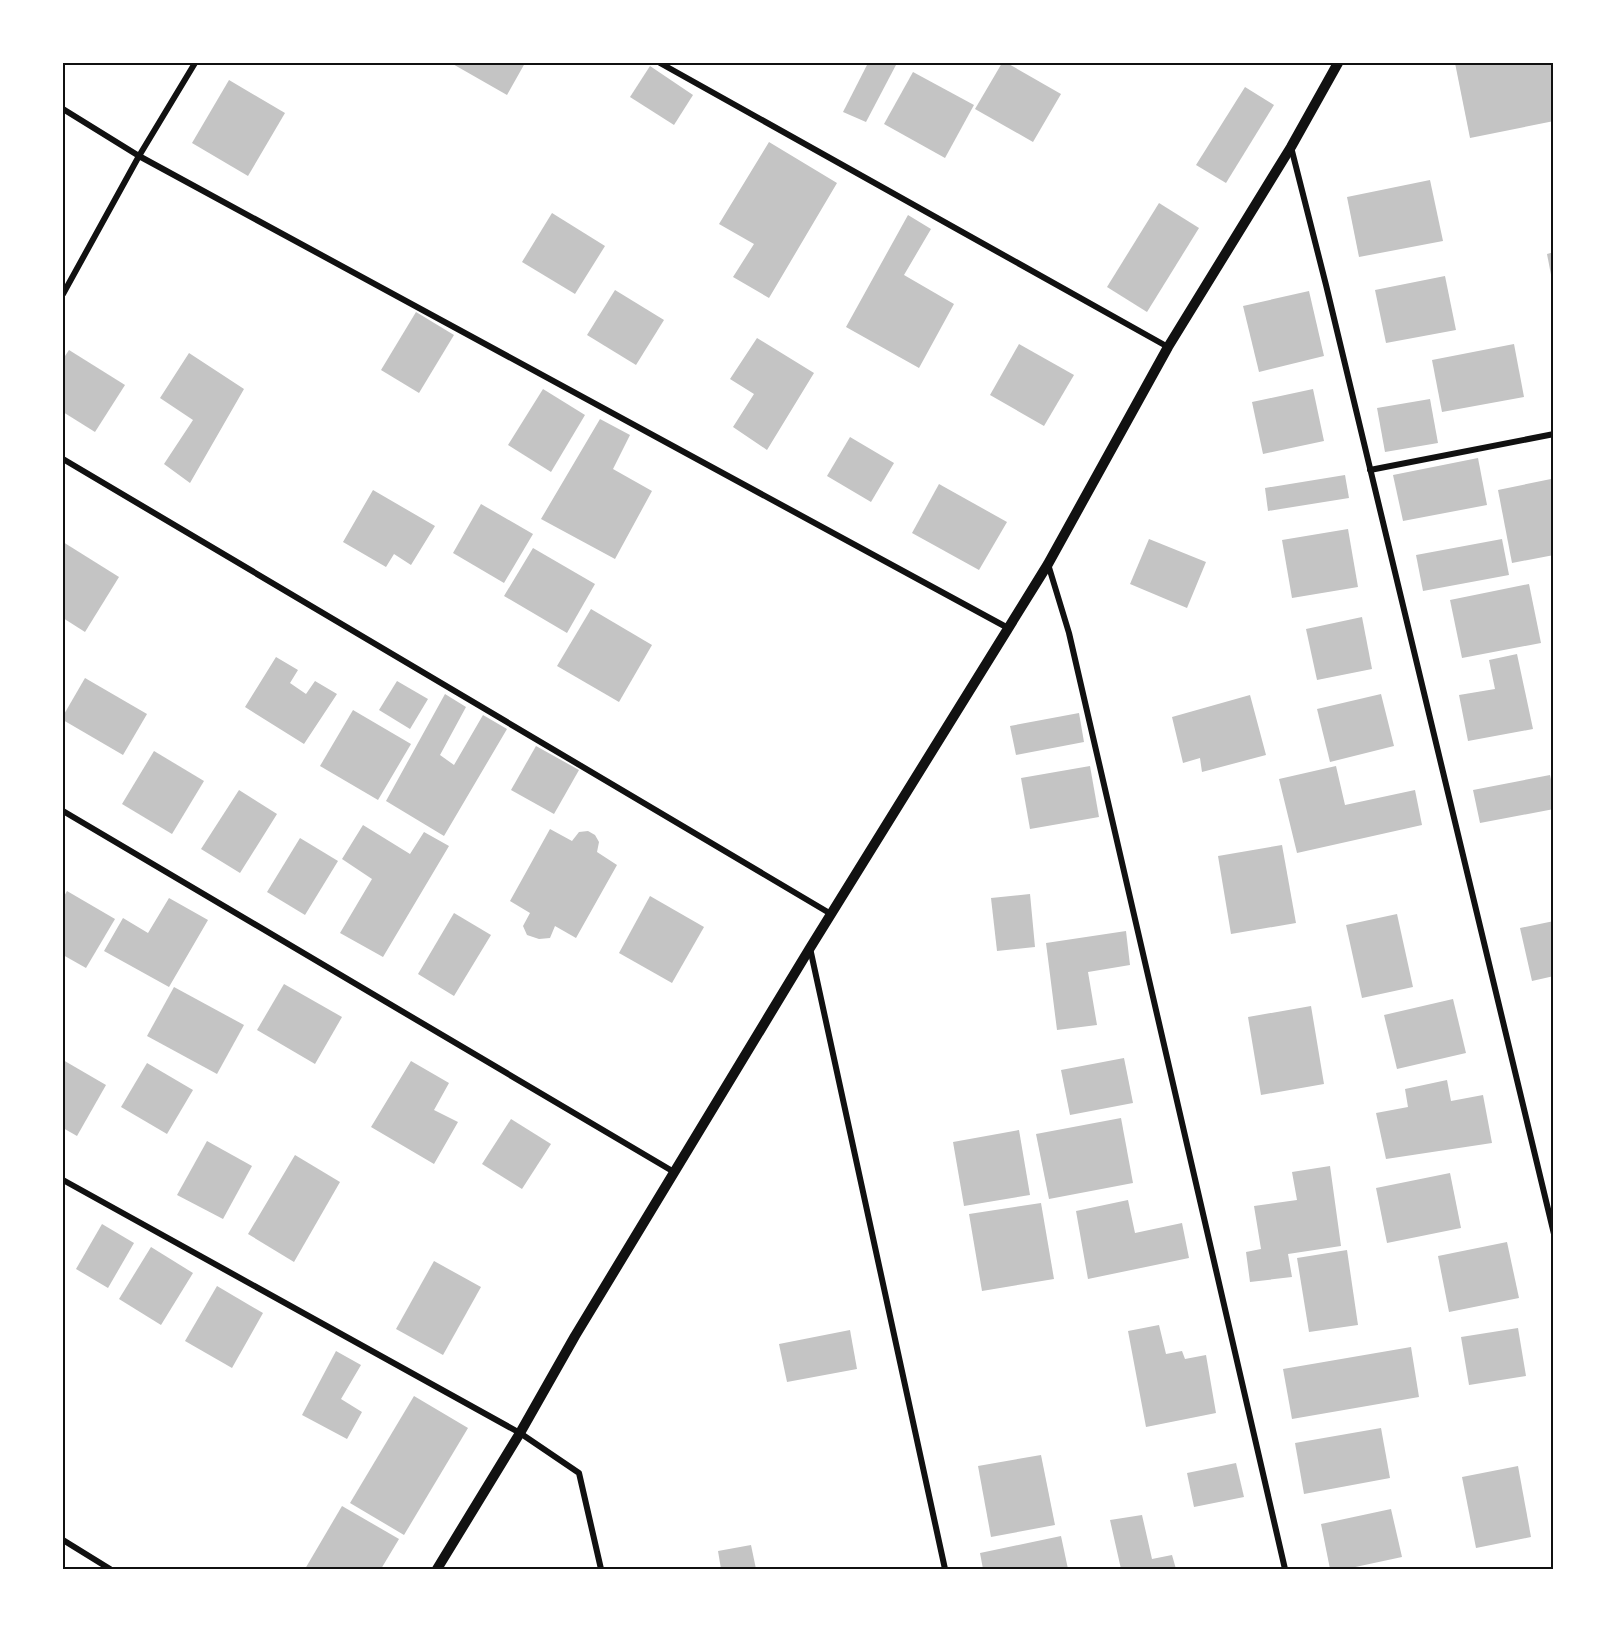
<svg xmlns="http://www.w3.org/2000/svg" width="1617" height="1632" font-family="Rubik,sans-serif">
  <rect width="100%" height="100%" fill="#fff"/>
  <!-- building -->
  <g fill="#c4c4c4">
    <polygon points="451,63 525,63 507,95"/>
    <polygon points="868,63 897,63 866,122 843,112"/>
    <polygon points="1002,63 1007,63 1061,94 1033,142 975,109"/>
    <polygon points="1455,63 1554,63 1554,121 1470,138"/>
    <polygon points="650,66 693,95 674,125 630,97"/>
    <polygon points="913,72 974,105 945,158 884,124"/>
    <polygon points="229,80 285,113 248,176 192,143"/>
    <polygon points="1245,87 1274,105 1226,183 1196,165"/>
    <polygon points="769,142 837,183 769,298 733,277 754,244 719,224"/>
    <polygon points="1430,180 1443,241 1359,257 1347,197"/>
    <polygon points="1159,203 1199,228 1147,312 1107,287"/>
    <polygon points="552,213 605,246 575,294 522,262"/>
    <polygon points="908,215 931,229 904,275 954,304 919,368 846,327"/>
    <polygon points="1554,252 1554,285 1553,285 1547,254"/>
    <polygon points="1445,276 1456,330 1386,343 1375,290"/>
    <polygon points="615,290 664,320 636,365 587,335"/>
    <polygon points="1309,291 1324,356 1259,372 1243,306"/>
    <polygon points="416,312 454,335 419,393 381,370"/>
    <polygon points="757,338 814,373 767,450 733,427 754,394 730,379"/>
    <polygon points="1019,344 1074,375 1044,426 990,395"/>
    <polygon points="1514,344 1524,397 1442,412 1432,360"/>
    <polygon points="69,350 125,385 95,432 63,412 63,359"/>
    <polygon points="189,353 244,389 190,483 164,464 193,420 160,398"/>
    <polygon points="543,389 585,415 551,472 508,445"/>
    <polygon points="1313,389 1324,441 1263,454 1252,402"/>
    <polygon points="1430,399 1438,443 1385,452 1377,408"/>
    <polygon points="600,419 630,435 613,469 652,491 615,559 541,519"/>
    <polygon points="850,437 894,463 871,502 827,476"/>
    <polygon points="1478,458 1487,505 1403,521 1393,475"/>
    <polygon points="1345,475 1349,498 1268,511 1265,488"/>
    <polygon points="1551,479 1554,494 1554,555 1512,563 1498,490"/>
    <polygon points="939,484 1007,522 979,570 912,533"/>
    <polygon points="373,490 435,526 411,565 394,554 386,567 343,542"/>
    <polygon points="481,504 533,534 504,583 453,553"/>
    <polygon points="1348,529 1358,587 1292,598 1282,540"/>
    <polygon points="1149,539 1206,562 1187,608 1130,584"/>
    <polygon points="1502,539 1509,575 1423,591 1416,555"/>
    <polygon points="63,542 119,577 85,632 63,618"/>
    <polygon points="533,548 595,584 567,633 504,596"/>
    <polygon points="1529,584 1541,643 1462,658 1450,600"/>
    <polygon points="591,609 652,645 619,702 557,666"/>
    <polygon points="1362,617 1372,669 1317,680 1306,629"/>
    <polygon points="1517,654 1533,729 1468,741 1459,695 1495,689 1489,660"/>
    <polygon points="276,657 298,670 290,683 306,694 315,681 337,694 304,744 245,707"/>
    <polygon points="85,678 147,714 123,755 63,720 63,716"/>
    <polygon points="397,681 428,699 410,729 379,710"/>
    <polygon points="445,694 466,707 440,755 454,765 483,715 507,729 444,836 386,801"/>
    <polygon points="1381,694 1394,746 1330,762 1317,709"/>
    <polygon points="1250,695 1266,755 1202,772 1200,758 1183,763 1172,717"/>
    <polygon points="353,710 411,744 378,800 320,766"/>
    <polygon points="1079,713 1084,742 1016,755 1010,726"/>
    <polygon points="536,746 579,770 554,814 511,790"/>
    <polygon points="154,751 204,781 172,834 122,804"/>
    <polygon points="1090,766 1099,817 1030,829 1021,778"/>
    <polygon points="1336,766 1345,805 1415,790 1422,825 1297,853 1279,779"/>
    <polygon points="1550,775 1554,793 1554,809 1480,823 1473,790"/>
    <polygon points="239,790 277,814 240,873 201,849"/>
    <polygon points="363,825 410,854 424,832 449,846 383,957 340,933 372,879 342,859"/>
    <polygon points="550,829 572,841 579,832 588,831 595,835 599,842 597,852 617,865 576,938 555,926 550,938 539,939 527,935 523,926 530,913 510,901"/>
    <polygon points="300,838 338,861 305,915 267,892"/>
    <polygon points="1282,845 1296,923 1231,934 1218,856"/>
    <polygon points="67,891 115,919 86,968 63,955 63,898"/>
    <polygon points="1030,894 1035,947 997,951 991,898"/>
    <polygon points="650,896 704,927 672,983 619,953"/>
    <polygon points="169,898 208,920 169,987 104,951 123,918 148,933"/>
    <polygon points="454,913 491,935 454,996 418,974"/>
    <polygon points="1397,914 1413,987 1362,998 1346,925"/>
    <polygon points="1554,921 1554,976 1532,981 1520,928"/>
    <polygon points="1126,931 1130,965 1088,972 1097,1025 1057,1030 1046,943"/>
    <polygon points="284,984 342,1017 315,1064 257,1030"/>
    <polygon points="174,987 244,1025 217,1074 147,1036"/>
    <polygon points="1453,999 1466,1053 1397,1069 1384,1015"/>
    <polygon points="1311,1006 1324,1084 1261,1095 1248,1017"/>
    <polygon points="1124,1058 1133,1103 1070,1115 1061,1070"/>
    <polygon points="63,1060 106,1085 77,1136 63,1128"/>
    <polygon points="411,1061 449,1083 434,1110 458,1122 434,1164 371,1127"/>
    <polygon points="147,1063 193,1090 167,1134 121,1107"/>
    <polygon points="1447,1080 1451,1101 1483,1095 1492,1143 1386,1159 1376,1113 1408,1107 1405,1089"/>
    <polygon points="1121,1118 1133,1183 1049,1199 1036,1134"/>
    <polygon points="511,1119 551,1144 522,1189 482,1164"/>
    <polygon points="1019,1130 1030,1195 964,1206 953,1142"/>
    <polygon points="207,1141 252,1166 223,1219 177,1195"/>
    <polygon points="295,1155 340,1182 294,1262 248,1234"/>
    <polygon points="1330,1166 1341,1246 1288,1254 1292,1277 1250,1282 1246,1252 1261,1249 1254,1206 1297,1200 1292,1172"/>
    <polygon points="1450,1173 1461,1228 1387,1243 1376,1188"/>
    <polygon points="1128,1200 1135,1233 1182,1223 1189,1258 1088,1279 1076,1211"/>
    <polygon points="1041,1203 1054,1279 982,1291 969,1214"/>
    <polygon points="102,1224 134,1243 108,1288 76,1269"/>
    <polygon points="1507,1242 1519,1298 1449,1312 1438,1256"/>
    <polygon points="151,1247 193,1273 161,1325 119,1299"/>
    <polygon points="1347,1250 1358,1325 1309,1332 1297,1258"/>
    <polygon points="434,1261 481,1287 443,1355 396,1329"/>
    <polygon points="217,1286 263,1313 232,1368 185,1341"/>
    <polygon points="1159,1325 1166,1354 1182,1351 1185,1359 1206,1355 1216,1413 1146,1427 1128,1331"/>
    <polygon points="1518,1328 1526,1376 1469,1385 1461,1337"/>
    <polygon points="850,1330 857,1369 787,1382 779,1344"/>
    <polygon points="1411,1347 1419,1397 1292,1419 1283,1369"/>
    <polygon points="336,1351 361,1365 341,1399 362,1412 347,1439 302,1415"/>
    <polygon points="414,1396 468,1428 404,1535 350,1503"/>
    <polygon points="1381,1428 1390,1478 1304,1494 1295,1443"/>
    <polygon points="1041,1455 1055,1525 991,1537 978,1466"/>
    <polygon points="1236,1463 1244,1497 1194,1507 1187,1473"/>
    <polygon points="1518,1466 1531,1537 1476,1548 1462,1477"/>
    <polygon points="342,1506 399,1539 381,1569 305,1569"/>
    <polygon points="1391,1509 1402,1557 1346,1569 1330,1569 1321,1524"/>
    <polygon points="1142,1515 1152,1559 1172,1555 1176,1569 1121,1569 1110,1520"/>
    <polygon points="1061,1536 1068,1569 983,1569 980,1553"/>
    <polygon points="751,1545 756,1569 721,1569 718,1551"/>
  </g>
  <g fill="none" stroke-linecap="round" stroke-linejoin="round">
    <!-- minor -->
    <g stroke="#111" stroke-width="6">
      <polyline points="660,63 1168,347"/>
      <polyline points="63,109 139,156 1008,628"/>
      <polyline points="1291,147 1326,285 1554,1234"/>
      <polyline points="63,294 139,156 195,63"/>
      <polyline points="63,459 831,914"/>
      <polyline points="1370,470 1554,434"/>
      <polyline points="1048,564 1069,633 1285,1569"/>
      <polyline points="63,811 674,1172"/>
      <polyline points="810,948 945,1569"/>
      <polyline points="63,1180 520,1433 579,1473 601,1569"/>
      <polyline points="63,1540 110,1569"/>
    </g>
    <!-- tertiary -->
    <polyline stroke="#111" stroke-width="10" points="437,1569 520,1433 575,1336 810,948 1048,564 1168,347 1291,147 1338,63"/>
  </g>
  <!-- border -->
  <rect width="1617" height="1632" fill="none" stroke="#ffffff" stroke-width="129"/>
  <rect x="64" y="64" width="1488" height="1504" fill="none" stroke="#111" stroke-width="2"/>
</svg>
